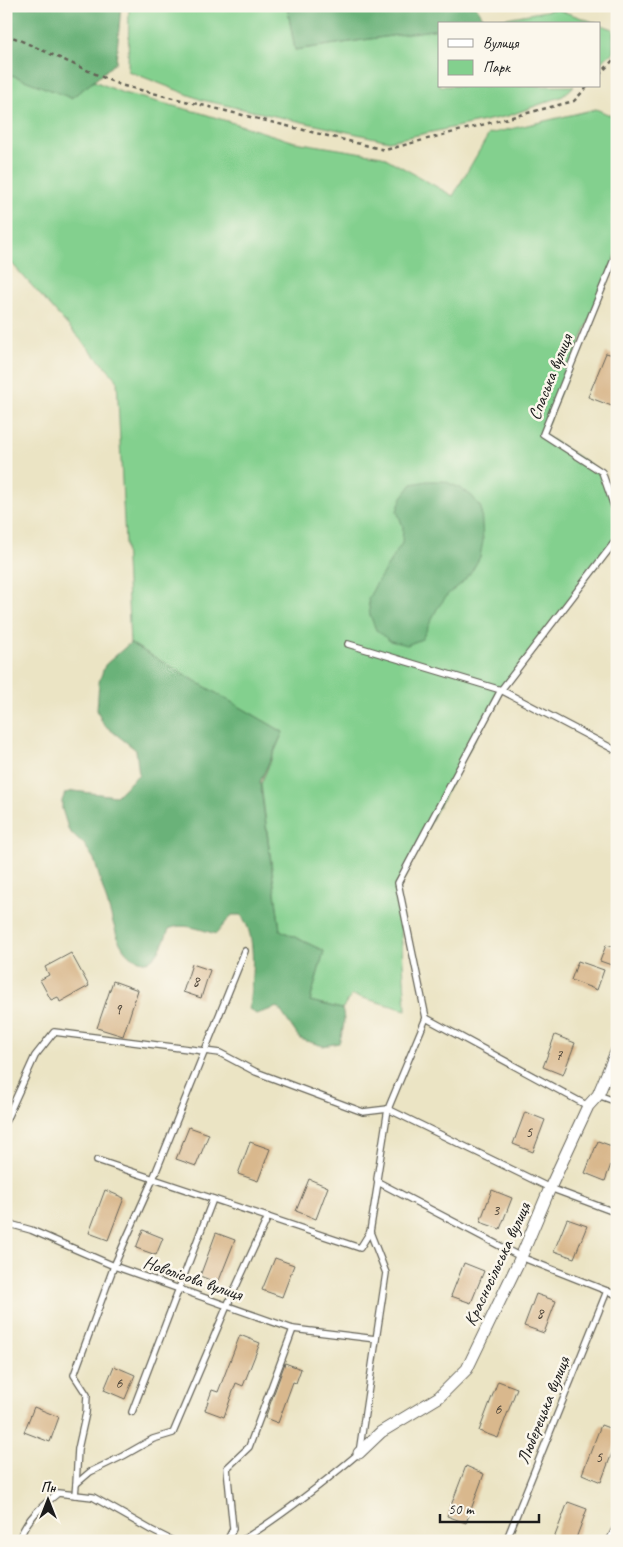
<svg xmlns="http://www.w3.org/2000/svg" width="623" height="1547" font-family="Caveat,sans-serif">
  <rect width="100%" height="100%" fill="#fbf7ec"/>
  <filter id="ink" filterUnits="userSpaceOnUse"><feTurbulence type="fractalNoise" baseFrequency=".02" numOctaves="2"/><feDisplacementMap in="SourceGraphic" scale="10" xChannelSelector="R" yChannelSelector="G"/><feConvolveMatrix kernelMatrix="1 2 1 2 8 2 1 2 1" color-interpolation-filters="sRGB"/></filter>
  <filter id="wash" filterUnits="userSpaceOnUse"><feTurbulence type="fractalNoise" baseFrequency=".0096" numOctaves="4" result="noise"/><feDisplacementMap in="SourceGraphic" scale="20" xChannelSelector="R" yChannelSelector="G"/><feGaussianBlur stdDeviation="1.12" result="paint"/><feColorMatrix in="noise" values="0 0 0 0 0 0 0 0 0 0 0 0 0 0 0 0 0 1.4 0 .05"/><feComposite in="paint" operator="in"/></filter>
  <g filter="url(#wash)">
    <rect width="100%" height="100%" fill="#ebe4c4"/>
    <!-- green -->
    <g fill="#83d08e" stroke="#507655">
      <polygon points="129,6 287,6 295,50 439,29 439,86 574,86 563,96 508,116 389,141 202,100 128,71"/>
      <polygon points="556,9 599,24 474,24"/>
      <polygon points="599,24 613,29 613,52 599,64"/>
      <polygon points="6,71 71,98 94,81 123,93 201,113 295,142 382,156 453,196 489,134 596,109 617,118 617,252 543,434 602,472 617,515 617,539 501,690 398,883 406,1010 352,995 342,1009 310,1001 324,951 280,930 261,784 283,732 130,643 117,380 6,257"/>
    </g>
    <!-- forest -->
    <g fill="#6ab279" stroke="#43674a">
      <polygon points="6,6 121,6 116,62 94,81 71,98 6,73"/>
      <polygon points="287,6 476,6 486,22 474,24 439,24 439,29 295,50"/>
      <polygon points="427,481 444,481 458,487 472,496 481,508 483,541 480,557 472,571 461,584 448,594 437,609 422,639 407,645 390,641 376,630 370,615 368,599 376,584 402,543 403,527 397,511 402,497 412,484"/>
      <path d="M130 643 283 732 260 782 280 930 324 951 310 1001 342 1009C346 1022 343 1030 339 1043L323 1046 300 1039 278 1007 256 1014 249 1009C251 982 259 938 241 915H232L216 934C201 930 184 922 169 929 163 942 161 954 147 962 130 958 126 955 118 939L94 859 84 844 69 831 62 809V801L65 793 74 791 116 796 139 774 136 750 103 724 97 710 99 682 105 665Z"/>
    </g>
    <g id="blocks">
      <!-- building -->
      <g fill="#d9b88d">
        <polygon points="606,353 617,356 617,408 588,397"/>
        <polygon points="606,945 617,948 617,967 600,961"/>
        <polygon points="71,953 89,986 60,1002 58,997 51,1000 40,980 49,975 45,967"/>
        <polygon points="578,961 604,970 597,990 571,980"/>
        <polygon points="192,964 210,970 201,998 183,992"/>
        <polygon points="113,981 138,990 123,1036 97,1028"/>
        <polygon points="555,1035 575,1043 563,1075 543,1067"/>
        <polygon points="525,1112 545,1120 533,1152 513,1144"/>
        <polygon points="189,1127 209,1134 196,1166 176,1159"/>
        <polygon points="598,1141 617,1148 605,1181 585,1173"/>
        <polygon points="250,1142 270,1149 258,1181 238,1174"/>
        <polygon points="309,1179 328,1187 316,1219 296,1211"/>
        <polygon points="105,1190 124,1198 108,1240 89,1233"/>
        <polygon points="492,1190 512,1198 500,1229 480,1222"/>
        <polygon points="567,1219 587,1226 574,1258 554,1251"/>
        <polygon points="143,1230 163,1238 156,1255 136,1248"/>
        <polygon points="216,1233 235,1240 218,1283 200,1276"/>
        <polygon points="275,1258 294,1265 282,1297 262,1290"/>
        <polygon points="464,1263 484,1271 471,1303 451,1296"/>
        <polygon points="536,1294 556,1301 544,1333 524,1326"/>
        <polygon points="240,1335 260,1343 243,1386 236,1383 224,1417 205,1410 212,1390 218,1392"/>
        <polygon points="285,1363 301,1369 296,1383 293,1382 278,1423 265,1418"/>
        <polygon points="114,1366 135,1375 125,1399 104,1390"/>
        <polygon points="498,1381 517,1388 498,1438 479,1431"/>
        <polygon points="34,1407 59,1417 50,1442 24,1432"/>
        <polygon points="601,1425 617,1431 617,1440 601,1482 582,1474"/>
        <polygon points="466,1466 484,1474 466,1523 447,1516"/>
        <polygon points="568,1502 587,1509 575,1541 553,1541"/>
      </g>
    </g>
  </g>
  <g filter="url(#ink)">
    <use href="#blocks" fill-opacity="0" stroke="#646257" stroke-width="1"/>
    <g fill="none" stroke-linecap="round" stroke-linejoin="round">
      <defs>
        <g id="service">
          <polyline points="617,252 543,434 602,472 617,515"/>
          <polyline points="348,644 501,690 617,751"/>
          <polyline points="426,1018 588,1106"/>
          <polyline points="598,1095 617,1102"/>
          <polyline points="6,1120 35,1056 54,1032 220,1053 256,1072 363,1112 388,1109 550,1188 617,1213"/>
          <polyline points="97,1160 360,1248 370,1232"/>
          <polyline points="378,1182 521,1257 617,1295"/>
          <polyline points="6,1223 31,1230 114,1266 293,1329 376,1339"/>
          <polyline points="132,1412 213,1199"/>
          <polyline points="76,1484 78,1449 86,1413 87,1395 74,1375 114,1266 153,1179 245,951"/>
          <polyline points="75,1495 76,1484 90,1472 123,1456 153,1439 173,1433 227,1306 268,1217"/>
          <path d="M19 1541C25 1520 42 1506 58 1493L93 1497 151 1530 173 1541"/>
          <polyline points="227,1541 233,1529 227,1468 249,1447 293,1329"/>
          <path d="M241 1541C283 1515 321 1485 359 1453L386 1273 370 1232 378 1182 377 1179 388 1109 426 1018 398 883 501 690 617 539"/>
          <polyline points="506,1541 607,1291"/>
        </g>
        <g id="minor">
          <polyline points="359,1453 381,1432 439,1397 467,1369 521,1257 550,1188 588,1106 598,1095 617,1050"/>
          <polyline points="612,1541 617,1531"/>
        </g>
      </defs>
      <!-- service casing -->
      <use href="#service" stroke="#646257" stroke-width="8"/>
      <!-- minor casing -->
      <use href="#minor" stroke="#646257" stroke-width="13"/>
      <!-- path -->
      <g stroke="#646257" stroke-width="2.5" stroke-dasharray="4 4" stroke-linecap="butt">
        <polyline points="6,34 120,85 385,150 574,101 588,86"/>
        <polyline points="599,75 617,56"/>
      </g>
      <!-- service -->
      <use href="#service" stroke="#fff" stroke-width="5.5"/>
      <!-- minor -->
      <use href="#minor" stroke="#fff" stroke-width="11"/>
    </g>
  </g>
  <g text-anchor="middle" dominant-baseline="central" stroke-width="5" stroke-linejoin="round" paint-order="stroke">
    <!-- number labels -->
    <g font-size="15" fill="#4b4338">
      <text x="196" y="981">8</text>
      <text x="118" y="1009">9</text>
      <text x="559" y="1055">7</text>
      <text x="529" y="1132">5</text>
      <text x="496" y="1210">3</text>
      <text x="540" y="1313">8</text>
      <text x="119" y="1383">6</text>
      <text x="498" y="1409">6</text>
      <text x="599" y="1457">5</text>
    </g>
    <!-- street labels -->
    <g font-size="18" fill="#1c1c1c" stroke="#fbf7ec">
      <text transform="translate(550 377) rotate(-68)">Спаська вулиця</text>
      <text transform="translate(497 1264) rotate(-65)">Красносільська вулиця</text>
      <text transform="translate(193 1278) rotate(19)">Новолісова вулиця</text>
      <text transform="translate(543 1410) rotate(-68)">Люберецька вулиця</text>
    </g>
  </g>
  <!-- margin -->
  <rect width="623" height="1547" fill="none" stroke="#fbf7ec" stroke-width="25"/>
  <!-- legend -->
  <rect x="438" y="22" width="162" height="65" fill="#fbf7ec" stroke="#a29f99"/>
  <rect x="448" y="39" width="25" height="8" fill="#ffffff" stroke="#a29f99"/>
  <text x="483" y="48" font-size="15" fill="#1c1c1c">Вулиця</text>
  <rect x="448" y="60" width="25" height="15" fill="#83d08e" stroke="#a29f99"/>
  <text x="483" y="72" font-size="15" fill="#1c1c1c">Парк</text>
  <!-- north arrow -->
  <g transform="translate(48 1500)" stroke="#fbf7ec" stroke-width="4" paint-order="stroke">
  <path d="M0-4L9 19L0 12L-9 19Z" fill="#1c1c1c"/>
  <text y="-8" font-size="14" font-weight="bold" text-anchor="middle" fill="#1c1c1c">Пн</text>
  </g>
  <!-- scale -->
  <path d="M440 1514v8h99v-8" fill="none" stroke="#1c1c1c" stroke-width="2.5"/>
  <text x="448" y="1514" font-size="15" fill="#1c1c1c" stroke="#fbf7ec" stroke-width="4" paint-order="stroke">50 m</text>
</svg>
